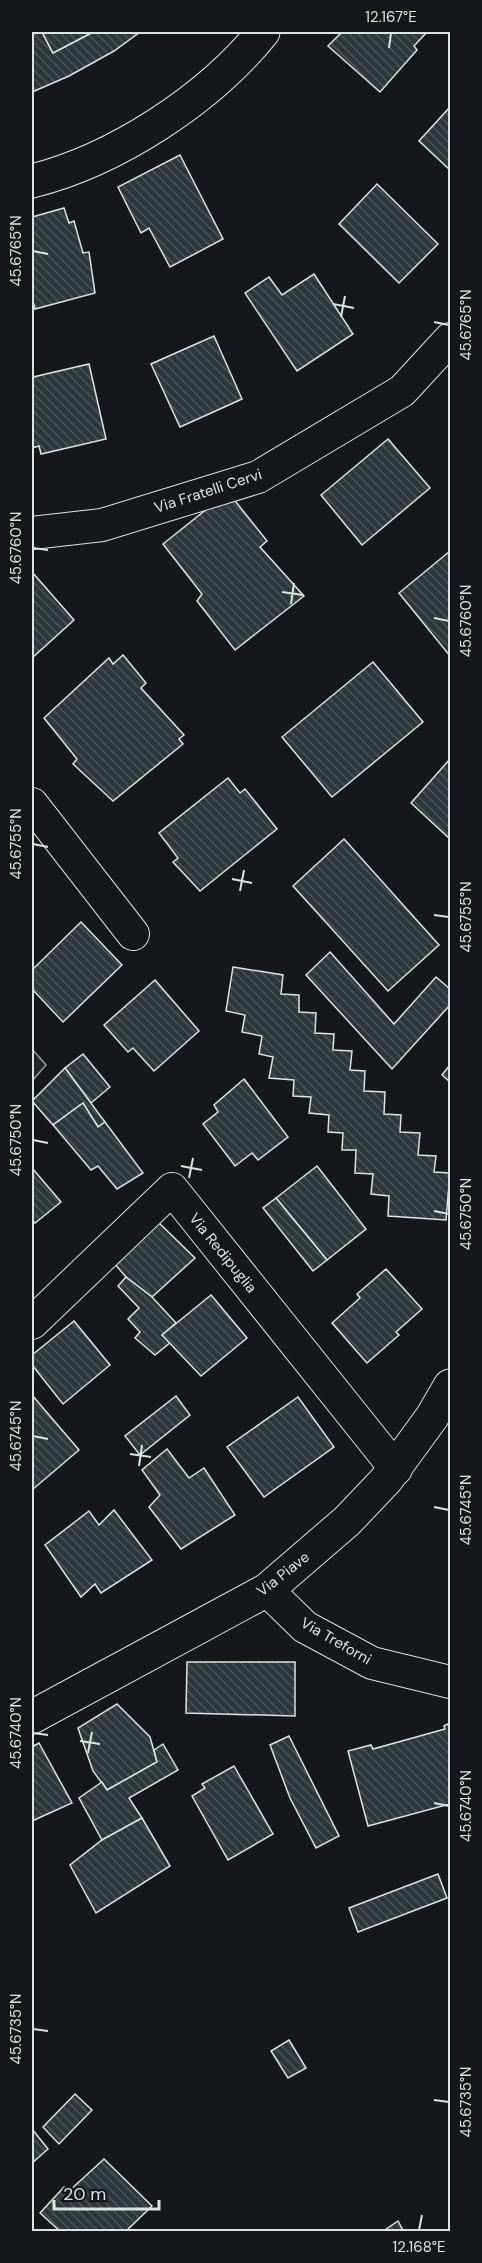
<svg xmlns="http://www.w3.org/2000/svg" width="482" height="2263" font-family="'DM Sans',sans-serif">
  <defs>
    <pattern id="park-tufts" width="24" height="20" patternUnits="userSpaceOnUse" patternTransform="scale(1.5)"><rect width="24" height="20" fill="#202428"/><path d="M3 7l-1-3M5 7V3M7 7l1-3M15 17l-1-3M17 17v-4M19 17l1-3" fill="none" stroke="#404447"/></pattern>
    <pattern id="building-back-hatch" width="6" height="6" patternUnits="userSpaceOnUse" patternTransform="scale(1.5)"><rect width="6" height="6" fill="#2c363c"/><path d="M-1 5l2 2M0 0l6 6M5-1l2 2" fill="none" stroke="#4a5358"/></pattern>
  </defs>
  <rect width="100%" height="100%" fill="#14181c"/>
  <!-- park -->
  <polygon fill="url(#park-tufts)" stroke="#939e99" stroke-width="1.5" points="32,1049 46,1065 32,1081"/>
  <!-- building -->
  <g fill="url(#building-back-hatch)" stroke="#d8e6dc" stroke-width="1.5">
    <polygon points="32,32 42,32 53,53 93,32 140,32 114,51 69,76 32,92"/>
    <polygon points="42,32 93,32 53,53"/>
    <polygon points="342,32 427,32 414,46 417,50 380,92 328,46"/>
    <polygon points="450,107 450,170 419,141"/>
    <polygon points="180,155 223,239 170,267 149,228 141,233 118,187"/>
    <polygon points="377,184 438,244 399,283 339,224"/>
    <polygon points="64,208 69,223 74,221 83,253 89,252 95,293 35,309 32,298 32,217"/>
    <polygon points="314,274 353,334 297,371 245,293 269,277 282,295"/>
    <polygon points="214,336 242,399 180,427 151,364"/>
    <polygon points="89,364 106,439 41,454 39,446 32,448 32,372 33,377"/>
    <polygon points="388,439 430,488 362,545 321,495"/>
    <polygon points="228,492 267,541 260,547 304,596 235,650 197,601 202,594 163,544"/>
    <polygon points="450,551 450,656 399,593"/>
    <polygon points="32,572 74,620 32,658"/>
    <polygon points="123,655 146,683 141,688 184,735 179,739 183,744 113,801 73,764 77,759 44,718 109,658 113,664"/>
    <polygon points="373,662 423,722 332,797 282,737"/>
    <polygon points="450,759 450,839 411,803"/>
    <polygon points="228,778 240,793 245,789 277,829 200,891 173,862 178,858 159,833"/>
    <polygon points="344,839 439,945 388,991 293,886"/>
    <polygon points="81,922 122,965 63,1022 32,989 32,970"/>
    <polygon points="330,952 394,1024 436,977 450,989 450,1005 392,1069 306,975"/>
    <polygon points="233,967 283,975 281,994 299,995 299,1012 316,1013 315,1033 334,1034 333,1050 352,1051 350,1070 365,1071 364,1091 385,1092 384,1114 401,1115 400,1132 420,1133 418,1155 436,1156 434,1172 450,1173 446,1220 388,1216 389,1196 371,1194 373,1174 355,1173 356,1150 342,1150 343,1133 328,1132 329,1115 309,1113 311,1097 293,1096 294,1080 269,1078 273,1057 259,1054 262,1036 242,1032 245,1015 226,1011"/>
    <polygon points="155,980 199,1031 154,1071 133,1048 128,1052 104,1025"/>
    <polygon points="83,1054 110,1087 91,1103 65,1068"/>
    <polygon points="450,1065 450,1082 442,1075"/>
    <polygon points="65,1068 105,1122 98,1127 83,1103 53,1125 32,1101"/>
    <polygon points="244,1079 288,1137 258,1160 252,1153 235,1166 203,1124 218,1112 214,1105"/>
    <polygon points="83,1103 98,1127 105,1122 143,1173 117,1189 98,1166 91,1170 53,1125"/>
    <polygon points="317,1166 366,1229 327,1260 276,1198"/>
    <polygon points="32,1168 61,1202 35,1223 32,1220"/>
    <polygon points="276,1198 327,1260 313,1271 263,1208"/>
    <polygon points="157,1221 195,1258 152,1297 126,1277 114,1263"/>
    <polygon points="386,1269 422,1309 396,1332 399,1335 367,1363 332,1323 360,1298 357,1294"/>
    <polygon points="126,1277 152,1297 176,1323 162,1335 171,1342 155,1355 135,1338 140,1332 128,1319 139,1308 118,1286"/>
    <polygon points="211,1295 247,1338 201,1376 162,1335"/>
    <polygon points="74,1321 110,1365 63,1404 32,1365 32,1355"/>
    <polygon points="32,1395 79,1450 32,1490"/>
    <polygon points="176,1396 190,1415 140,1455 125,1436"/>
    <polygon points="298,1397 334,1447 264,1497 227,1447"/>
    <polygon points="167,1449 189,1478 204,1468 235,1515 181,1549 149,1507 160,1495 142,1470"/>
    <polygon points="114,1510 152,1560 101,1593 95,1584 81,1597 45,1545 89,1511 99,1525"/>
    <polygon points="187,1662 295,1662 295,1716 186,1713"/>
    <polygon points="117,1704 150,1737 157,1762 107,1790 93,1771 78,1728"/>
    <polygon points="450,1723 450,1804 368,1826 348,1751 371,1745 373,1749 445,1729 444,1726"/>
    <polygon points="289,1736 339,1836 316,1848 290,1798 270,1745"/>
    <polygon points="39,1743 72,1803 32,1821 32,1747"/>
    <polygon points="163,1744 178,1770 129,1798 142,1818 102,1840 79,1798 102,1782 107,1790 157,1762 154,1750"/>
    <polygon points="234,1766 273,1834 228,1860 192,1796 205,1788 202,1784"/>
    <polygon points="142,1818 170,1866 96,1913 70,1865 102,1840"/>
    <polygon points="438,1874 447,1898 358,1932 349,1908"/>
    <polygon points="289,2040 306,2068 288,2078 271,2051"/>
    <polygon points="75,2094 92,2110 59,2144 43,2127"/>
    <polygon points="32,2129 48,2149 32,2163"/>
    <polygon points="104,2159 152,2206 125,2232 61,2232 40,2213 64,2187 69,2191"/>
    <polygon points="398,2221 404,2232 382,2232"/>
  </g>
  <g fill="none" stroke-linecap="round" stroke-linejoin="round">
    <defs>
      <g id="minor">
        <polyline points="32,533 102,525 258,477 402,391 450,339"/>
        <polyline points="32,804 133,934"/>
        <polyline points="32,1323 172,1189 396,1469"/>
        <polyline points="267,1590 305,1627 372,1663 450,1682"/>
      </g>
      <path id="tertiary" d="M32 181C116 160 209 99 263 32"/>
      <polyline id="secondary" points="32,1717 267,1590 347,1521 386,1480 432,1417 450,1386"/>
    </defs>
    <!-- minor casing -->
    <use href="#minor" stroke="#d8e6dc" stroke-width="34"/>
    <!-- tertiary casing -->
    <use href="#tertiary" stroke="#d8e6dc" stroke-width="35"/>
    <!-- secondary casing -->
    <use href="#secondary" stroke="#d8e6dc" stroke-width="35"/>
    <!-- minor -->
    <use href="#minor" stroke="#14181c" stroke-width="32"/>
    <!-- tertiary -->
    <use href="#tertiary" stroke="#14181c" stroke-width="33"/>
    <!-- secondary -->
    <use href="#secondary" stroke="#14181c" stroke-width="33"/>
  </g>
  <!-- ticks -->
  <path fill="none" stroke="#d8e6dc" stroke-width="2" d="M389 48 391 33M33 251 48 254M333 304 354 308M341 317 345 296M434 322 449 325M33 548 48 550M282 592 303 595M291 604 294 583M434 618 449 621M33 844 48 847M232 879 252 883M240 891 244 870M434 915 449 917M33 1140 48 1143M181 1166 202 1170M189 1178 193 1158M434 1211 449 1214M33 1436 48 1439M130 1454 151 1457M139 1466 142 1445M434 1507 449 1510M33 1733 48 1735M80 1741 100 1744M88 1753 92 1732M434 1803 449 1806M33 2029 48 2031M434 2100 449 2102M419 2230 422 2215"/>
  <g text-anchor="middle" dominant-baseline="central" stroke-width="4.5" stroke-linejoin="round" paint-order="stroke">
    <!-- street labels -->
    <g font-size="15" fill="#d8e6dc" stroke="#14181c">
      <text transform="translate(208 491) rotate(-18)">Via Fratelli Cervi</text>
      <text transform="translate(223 1253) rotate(51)">Via Redipuglia</text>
      <text transform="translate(283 1574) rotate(-38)">Via Piave</text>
      <text transform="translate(336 1641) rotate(30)">Via Treforni</text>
    </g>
  </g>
  <!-- border -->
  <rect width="482" height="2263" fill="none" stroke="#14181c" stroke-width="66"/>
  <!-- scale -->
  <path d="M54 2200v9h105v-9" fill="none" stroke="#d8e6dc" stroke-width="3"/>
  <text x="63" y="2200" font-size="18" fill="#d8e6dc" stroke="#14181c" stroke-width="4.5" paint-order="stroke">20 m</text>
  <rect x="33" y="33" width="416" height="2197" fill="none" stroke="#d8e6dc" stroke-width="2"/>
  <g font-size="15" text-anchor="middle" fill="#d8e6dc">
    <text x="391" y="22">12.167°E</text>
    <text transform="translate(16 251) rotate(-90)" y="5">45.6765°N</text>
    <text transform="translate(466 325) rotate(-90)" y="5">45.6765°N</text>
    <text transform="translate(16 548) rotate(-90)" y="5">45.6760°N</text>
    <text transform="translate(466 621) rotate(-90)" y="5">45.6760°N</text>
    <text transform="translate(16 844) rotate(-90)" y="5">45.6755°N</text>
    <text transform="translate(466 917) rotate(-90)" y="5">45.6755°N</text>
    <text transform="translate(16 1140) rotate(-90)" y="5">45.6750°N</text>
    <text transform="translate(466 1214) rotate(-90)" y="5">45.6750°N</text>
    <text transform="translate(16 1436) rotate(-90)" y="5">45.6745°N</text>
    <text transform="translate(466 1510) rotate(-90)" y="5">45.6745°N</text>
    <text transform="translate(16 1733) rotate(-90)" y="5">45.6740°N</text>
    <text transform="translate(466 1806) rotate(-90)" y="5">45.6740°N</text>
    <text transform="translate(16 2029) rotate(-90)" y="5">45.6735°N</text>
    <text transform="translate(466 2102) rotate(-90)" y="5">45.6735°N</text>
    <text x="419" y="2252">12.168°E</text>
  </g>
</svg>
